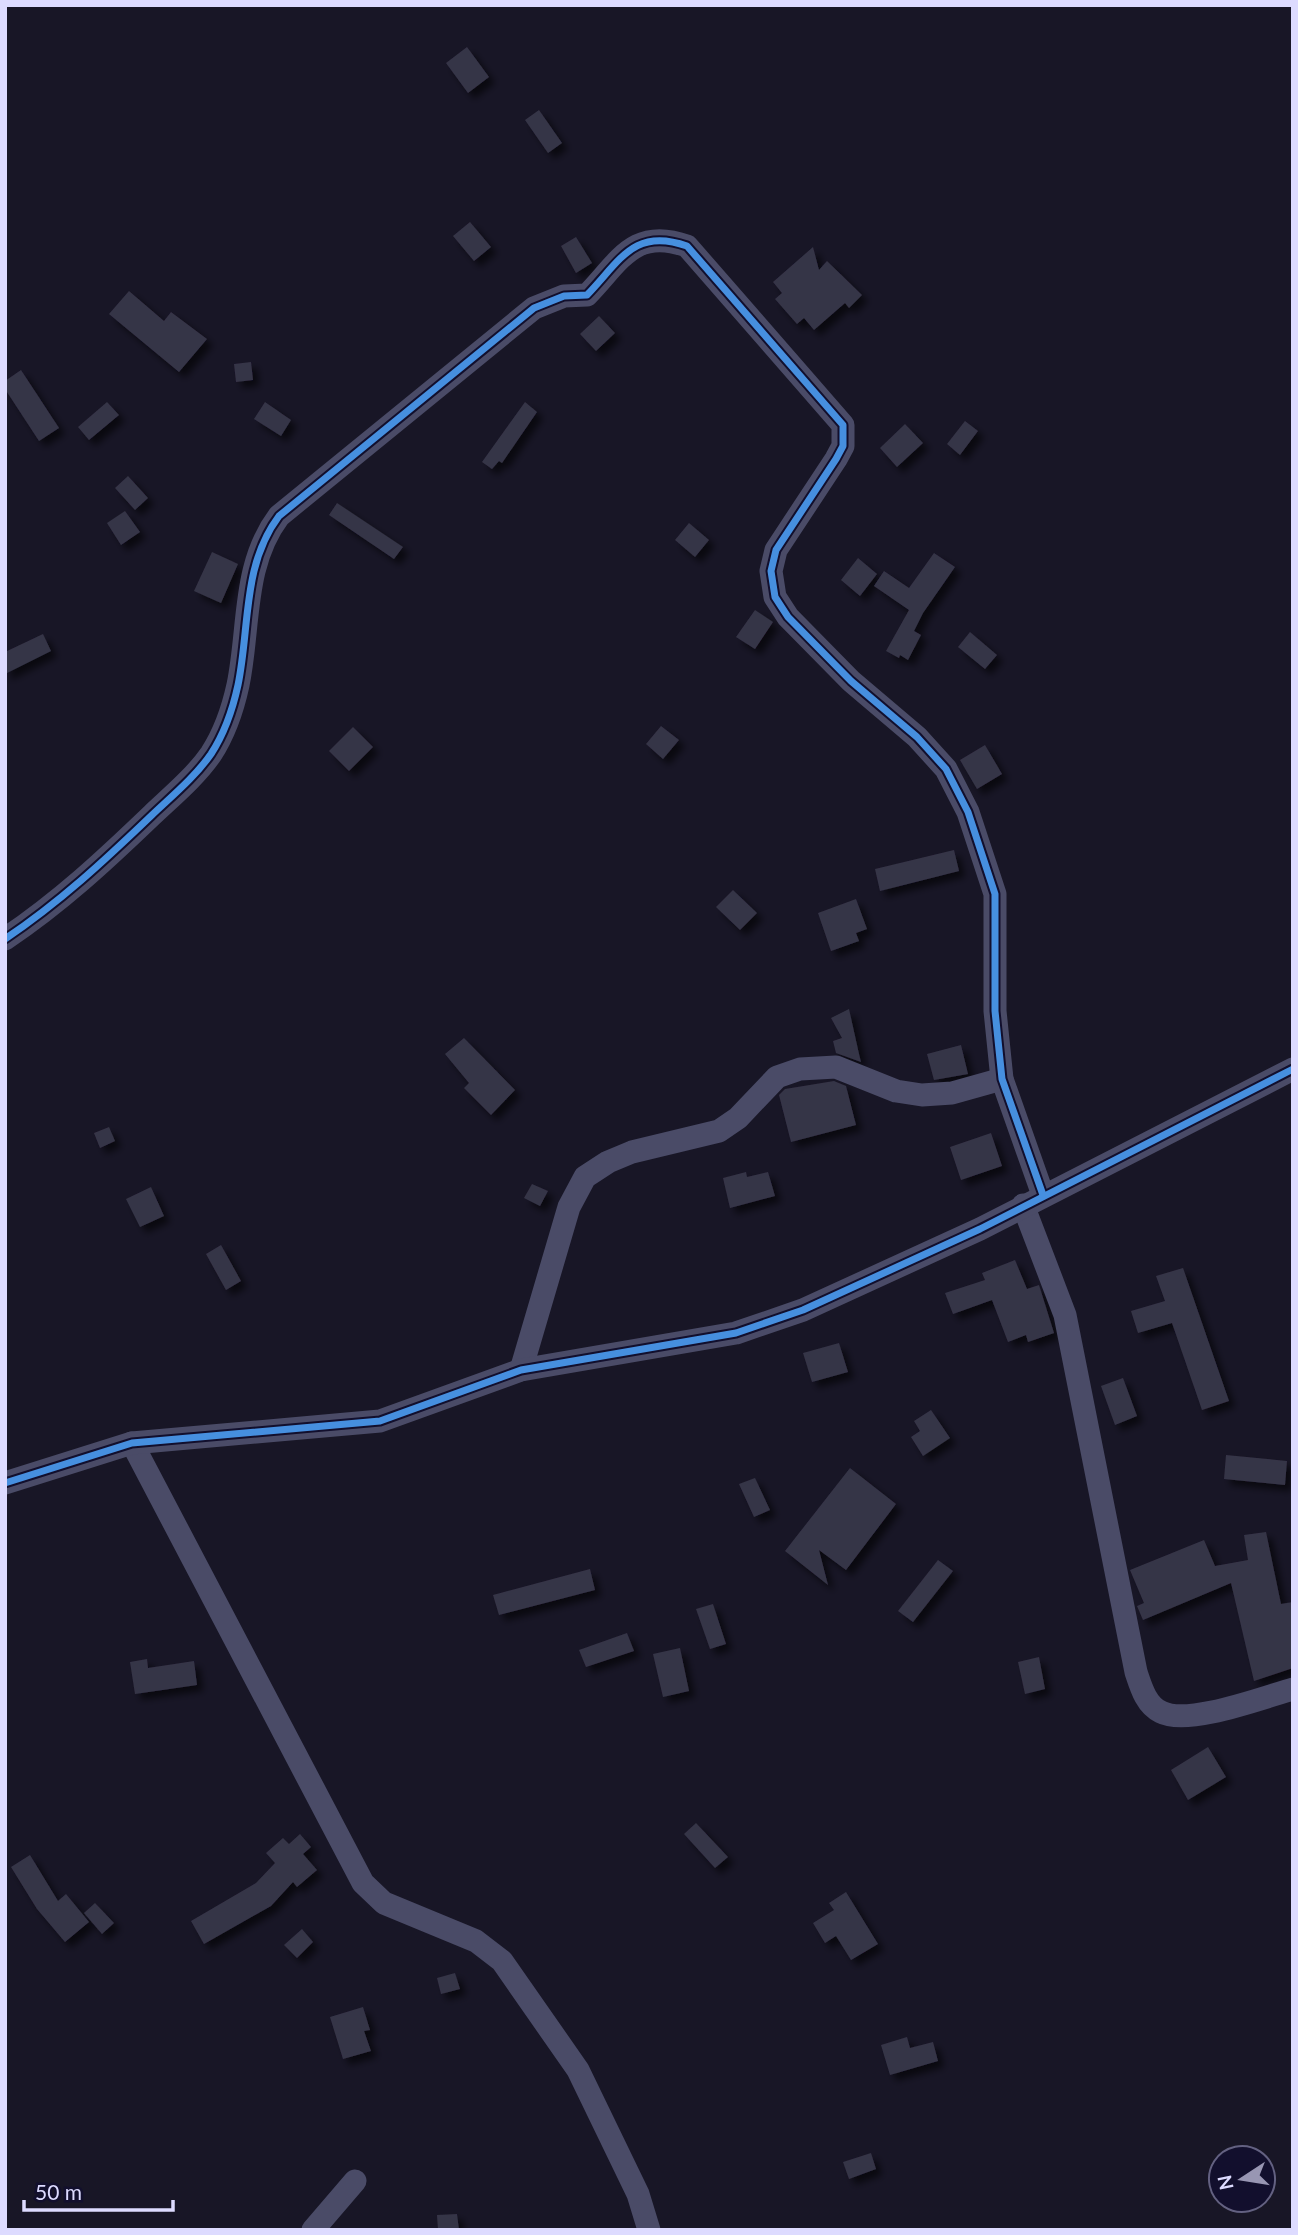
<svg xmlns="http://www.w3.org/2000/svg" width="1298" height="2235" font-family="Lato,sans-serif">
  <defs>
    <filter id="shadow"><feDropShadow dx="6" dy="6" stdDeviation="3.5" flood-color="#0009"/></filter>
  </defs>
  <rect width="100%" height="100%" fill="#181626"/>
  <!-- building -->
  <g fill="#363447" filter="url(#shadow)">
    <polygon points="467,47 489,77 468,93 446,63"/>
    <polygon points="539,110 562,143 548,153 525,120"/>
    <polygon points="470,222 491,247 474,261 453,236"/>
    <polygon points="576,237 592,263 576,273 561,246"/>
    <polygon points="813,247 819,270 827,261 862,295 849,308 845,303 814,330 804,318 797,324 775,299 782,293 773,282"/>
    <polygon points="129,291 164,321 171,312 207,339 179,372 109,314"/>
    <polygon points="599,316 615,333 596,351 580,334"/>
    <polygon points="251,362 253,380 236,382 234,364"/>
    <polygon points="21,370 59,428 39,441 5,389 5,381"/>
    <polygon points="107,402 119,415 89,440 78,427"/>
    <polygon points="265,402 291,420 281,436 254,419"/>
    <polygon points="525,402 537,412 502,463 499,461 492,469 482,462"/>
    <polygon points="965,421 978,431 960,455 947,444"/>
    <polygon points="905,424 923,443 897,467 880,448"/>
    <polygon points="128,476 148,498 135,510 115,488"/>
    <polygon points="337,503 403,547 394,559 329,515"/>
    <polygon points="125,511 140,532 121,545 107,523"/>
    <polygon points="689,523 709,540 695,557 675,540"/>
    <polygon points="212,552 238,564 221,603 194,591"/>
    <polygon points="934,553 955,567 923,613 914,631 921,635 908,660 900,655 899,658 886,651 909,610 874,586 884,571 909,588"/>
    <polygon points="858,558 877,574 860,596 841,580"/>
    <polygon points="755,610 773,622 755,649 736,637"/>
    <polygon points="970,632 997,655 985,669 958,647"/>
    <polygon points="43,634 51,651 5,674 5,652"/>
    <polygon points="661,726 679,740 663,759 646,744"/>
    <polygon points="353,727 373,747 349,771 329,751"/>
    <polygon points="985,745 1002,774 977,789 960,760"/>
    <polygon points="954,850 959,871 880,891 875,869"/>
    <polygon points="733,890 757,913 740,930 716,907"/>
    <polygon points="856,899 867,929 856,933 859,941 831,951 818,913"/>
    <polygon points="849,1009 859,1054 861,1062 836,1053 833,1041 842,1038 831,1018"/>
    <polygon points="464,1038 515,1090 491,1115 464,1088 469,1083 445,1054"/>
    <polygon points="961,1045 968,1074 934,1080 927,1054"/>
    <polygon points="834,1081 846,1086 856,1125 791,1142 779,1095 785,1089"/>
    <polygon points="109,1127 115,1141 100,1148 94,1133"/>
    <polygon points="991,1133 1002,1166 961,1180 950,1147"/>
    <polygon points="746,1172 747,1177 768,1172 775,1196 730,1208 723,1178"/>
    <polygon points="532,1184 548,1191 540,1206 524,1198"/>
    <polygon points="151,1187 164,1216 140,1227 126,1199"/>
    <polygon points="221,1245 241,1281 226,1290 206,1254"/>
    <polygon points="1015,1260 1027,1289 1039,1285 1054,1333 1028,1342 1026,1335 1008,1342 992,1300 953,1314 945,1293 985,1280 982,1273"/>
    <polygon points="1183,1268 1229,1401 1202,1410 1172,1323 1138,1333 1131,1311 1165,1301 1156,1276"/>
    <polygon points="839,1343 848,1372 812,1382 803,1353"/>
    <polygon points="1123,1378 1137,1416 1115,1425 1101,1386"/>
    <polygon points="931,1410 950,1438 923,1456 911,1437 920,1431 914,1421"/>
    <polygon points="1226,1455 1287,1461 1285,1485 1224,1479"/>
    <polygon points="850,1468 896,1504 846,1570 819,1550 828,1585 785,1551"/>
    <polygon points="755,1478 770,1510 754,1517 739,1484"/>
    <polygon points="1266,1532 1281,1604 1293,1602 1293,1668 1254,1681 1231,1583 1143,1620 1137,1606 1144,1603 1130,1570 1204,1540 1215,1566 1248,1560 1244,1535"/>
    <polygon points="938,1560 953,1571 913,1622 898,1611"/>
    <polygon points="590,1569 595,1590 499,1615 493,1595"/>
    <polygon points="713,1604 726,1644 710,1649 696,1609"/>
    <polygon points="627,1633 634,1651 586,1667 579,1650"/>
    <polygon points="680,1648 689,1691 663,1697 653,1654"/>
    <polygon points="1039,1657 1045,1689 1025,1694 1018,1662"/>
    <polygon points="147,1659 148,1668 194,1661 197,1685 135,1694 130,1662"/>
    <polygon points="1208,1747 1226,1777 1188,1800 1171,1770"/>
    <polygon points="696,1823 728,1857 715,1868 684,1834"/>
    <polygon points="300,1834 311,1847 303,1854 317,1870 297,1887 293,1882 271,1906 204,1944 191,1921 256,1883 275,1863 266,1853 283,1838 289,1844"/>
    <polygon points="30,1855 58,1901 66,1894 89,1922 65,1942 37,1909 11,1867"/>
    <polygon points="846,1892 878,1944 851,1960 836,1936 825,1943 813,1923 834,1910 829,1903"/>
    <polygon points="95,1903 114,1923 102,1934 84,1913"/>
    <polygon points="302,1929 313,1942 297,1958 284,1945"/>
    <polygon points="455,1973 460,1989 441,1994 437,1978"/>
    <polygon points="363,2007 370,2030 364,2031 371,2051 343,2059 330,2017"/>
    <polygon points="907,2037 910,2048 933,2042 938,2061 890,2075 881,2045"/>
    <polygon points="871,2153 876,2169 849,2179 843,2162"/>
    <polygon points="457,2214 459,2230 438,2230 437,2215"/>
  </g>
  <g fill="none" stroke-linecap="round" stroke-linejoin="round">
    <!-- minor -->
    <g stroke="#4a4b67" stroke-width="23">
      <path d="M5 939C60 902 104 861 152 815 172 796 195 777 211 754 224 734 233 708 238 685 250 627 242 565 279 516L534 308 564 296 587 295C620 261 634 227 687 246L843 425V446L836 459 776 550 771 571 775 597 788 617 851 681 917 737 946 769 968 812 995 894V1011L1002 1079 1043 1195"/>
      <path d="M1023 1205 1065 1315 1136 1672C1141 1687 1146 1705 1161 1712 1188 1726 1264 1697 1293 1689"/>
      <polyline points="521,1370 569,1207 585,1177 608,1162 632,1152 719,1131 738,1118 777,1077 800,1069 836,1067 896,1091 922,1095 952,1093 1002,1079"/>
      <polyline points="132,1443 363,1883 384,1903 476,1941 502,1961 578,2070 638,2194 649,2230"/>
      <polyline points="5,1483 132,1443 380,1421 521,1370 736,1333 803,1310 980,1229 1293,1069"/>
      <polyline points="313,2230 355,2181"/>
    </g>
    <defs>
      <g id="cycleway">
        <path d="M5 939C60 902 104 861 152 815 172 796 195 777 211 754 224 734 233 708 238 685 250 627 242 565 279 516L534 308 564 296 587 295C620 261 634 227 687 246L843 425V446L836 459 776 550 771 571 775 597 788 617 851 681 917 737 946 769 968 812 995 894V1011L1002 1079 1043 1195"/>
        <polyline points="5,1483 132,1443 380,1421 521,1370 736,1333 803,1310 980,1229 1293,1069"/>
      </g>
    </defs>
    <!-- cycleway casing -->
    <use href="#cycleway" stroke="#120f2d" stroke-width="11"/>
    <!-- cycleway -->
    <use href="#cycleway" stroke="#468fdf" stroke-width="7"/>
  </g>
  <!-- border -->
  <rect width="1298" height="2235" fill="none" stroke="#dddbff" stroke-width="14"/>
  <!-- north arrow -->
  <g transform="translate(1242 2179) rotate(258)"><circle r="33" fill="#120f2d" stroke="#636181" stroke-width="2"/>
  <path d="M0-5L12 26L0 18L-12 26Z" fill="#9896b3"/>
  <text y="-10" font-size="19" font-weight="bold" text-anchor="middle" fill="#dddbff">N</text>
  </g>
  <!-- scale -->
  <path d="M24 2200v10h149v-10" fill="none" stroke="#dddbff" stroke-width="3.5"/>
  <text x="35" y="2200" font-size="21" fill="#dddbff" stroke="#120f2d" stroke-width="5" paint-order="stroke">50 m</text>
</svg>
